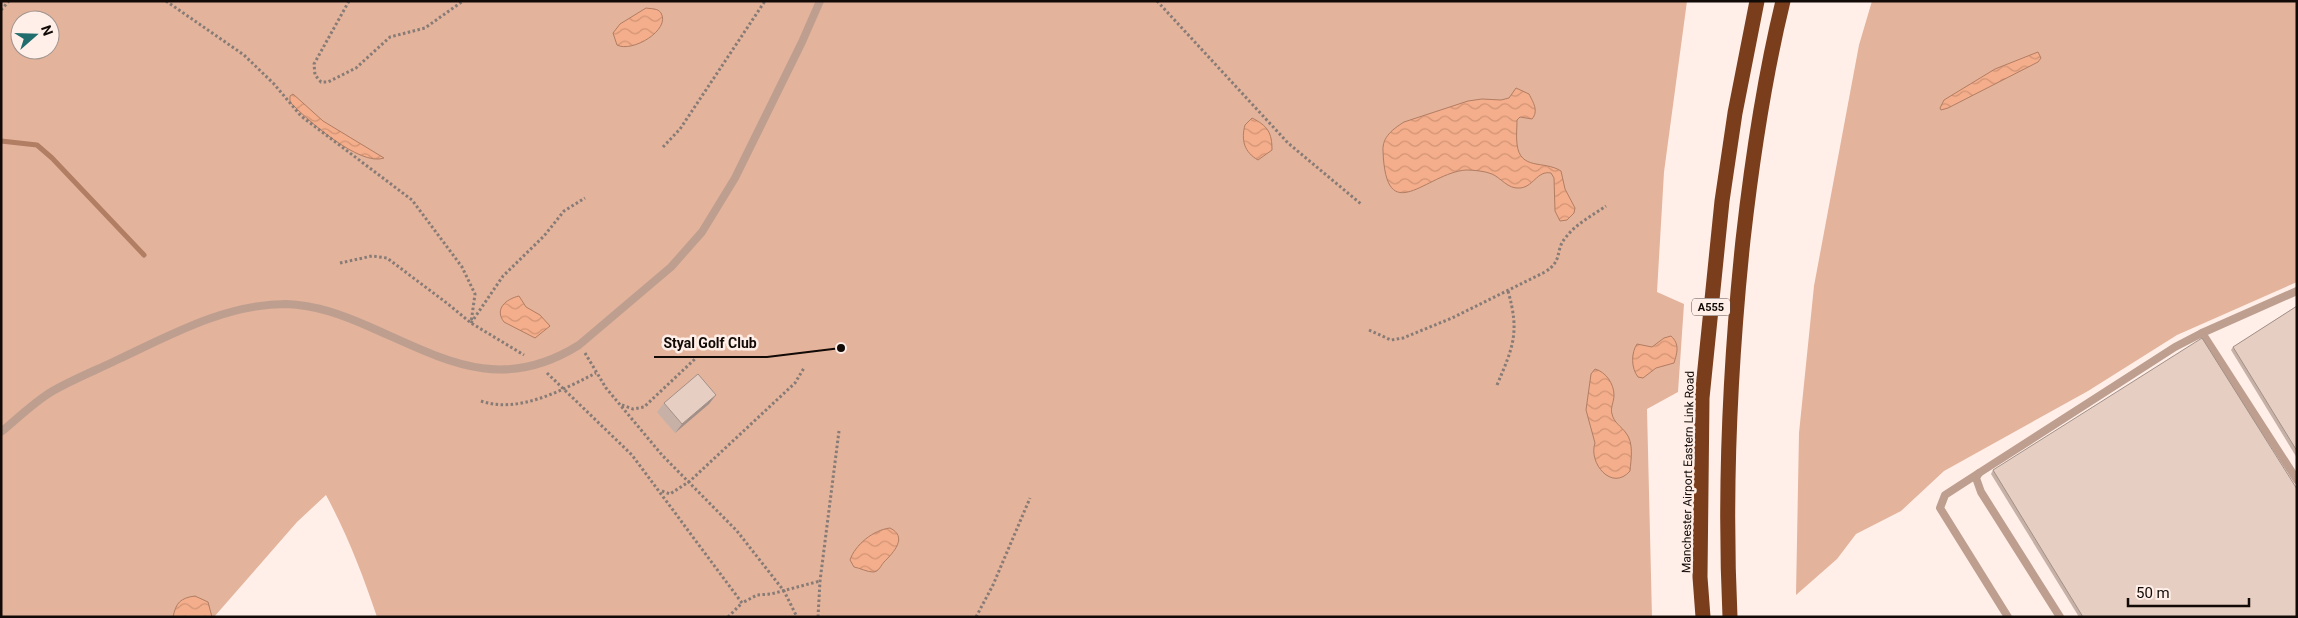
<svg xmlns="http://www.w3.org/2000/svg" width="2298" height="618" font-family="Roboto,sans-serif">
  <defs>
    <pattern id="water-waves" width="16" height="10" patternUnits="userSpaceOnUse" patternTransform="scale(1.25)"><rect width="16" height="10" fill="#f5ae8b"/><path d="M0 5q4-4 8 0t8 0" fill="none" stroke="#d19476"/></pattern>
  </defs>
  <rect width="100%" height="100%" fill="#ffefe8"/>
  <!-- green -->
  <g fill="#e3b39c" fill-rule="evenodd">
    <path d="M1 1H1687L1664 172 1657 292 1684 304 1678 392 1647 409 1652 617H377C363 575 347 534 326 495L297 522 214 617H1ZM20 20H50V50H20Z"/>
    <polygon points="1872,1 2297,1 2297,282 2177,335 2088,391 1944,471 1901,511 1856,534 1837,559 1796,595 1799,433 1814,286 1859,45"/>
  </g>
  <!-- water -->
  <g fill="url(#water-waves)" stroke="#b17d63">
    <path d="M646 8C651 9 658 8 661 13 671 30 632 53 617 45L613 33 620 24Z"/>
    <polygon points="2038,52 2041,58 2038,62 1948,108 1941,110 1940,108 1944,100 1995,69"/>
    <path d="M1516 88 1529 94C1533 102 1539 111 1532 119L1520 117 1517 120C1517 128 1516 136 1517 144 1520 171 1544 160 1561 171L1565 189 1575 208 1574 213 1567 220 1560 221 1555 211 1554 178 1551 173C1537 170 1533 188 1519 188 1508 189 1501 178 1492 174 1485 171 1473 170 1466 170 1426 173 1386 230 1383 151 1382 137 1393 129 1404 122L1468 101 1482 99 1501 100 1509 98Z"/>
    <path d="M293 94 323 121 384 158C360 167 306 119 290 102V96Z"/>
    <path d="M1252 118C1268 126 1272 133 1272 150L1258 160C1244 152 1241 140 1245 125Z"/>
    <path d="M519 296 526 307 540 315 550 326 535 338 504 322C494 309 506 299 519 296Z"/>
    <path d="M1671 336C1680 344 1677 353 1674 363L1656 368 1643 378 1638 377C1631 368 1631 353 1637 344L1652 347 1664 338Z"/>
    <path d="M1595 369C1606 372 1614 384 1614 395 1614 402 1610 408 1612 414 1614 423 1621 426 1626 433 1634 443 1631 459 1630 471 1612 492 1588 463 1595 443L1586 410 1591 374Z"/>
    <path d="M890 528C908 537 894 552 884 562 881 565 879 572 873 572 867 572 860 568 854 567L850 560C855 545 873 530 890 528Z"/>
    <path d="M195 596 208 602 212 617H173C176 603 180 598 195 596Z"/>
  </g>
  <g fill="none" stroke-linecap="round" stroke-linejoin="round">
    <!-- stream -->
    <polyline stroke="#b17d63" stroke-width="5" points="1,141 37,145 52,158 144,255"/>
    <!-- path -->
    <g stroke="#877b76" stroke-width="3" stroke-dasharray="2.5 2.5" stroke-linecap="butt">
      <polyline points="166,1 244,55 274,84 301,116 412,200 462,267 475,294 471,323"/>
      <polyline points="349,1 314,64 315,75 321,82 328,82 356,68 390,37 425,28 463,1"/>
      <polyline points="1157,1 1288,143 1361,204"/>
      <polyline points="1,10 9,1"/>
      <polyline points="663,147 680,129 765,1"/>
      <polyline points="340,263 372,256 387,258 448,304 471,323 524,355"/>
      <polyline points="471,323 503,276 544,236 564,211 585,198"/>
      <path d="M1369 330 1391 340 1403 338 1452 318 1545 272C1564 260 1554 251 1566 237 1576 224 1593 215 1606 206"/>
      <polyline points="585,353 606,388 662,455 737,531 784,591 797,617"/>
      <polyline points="547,373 632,455 742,603 757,595 771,594 820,581"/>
      <path d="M1497 385C1513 347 1520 333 1508 291"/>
      <path d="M481 401C519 414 562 390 596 373"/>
      <polyline points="622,405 633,409 644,407 696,358"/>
      <polyline points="662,491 670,494 690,481 795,383 804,368"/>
      <polyline points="728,617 742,603"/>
      <polyline points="818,617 820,581 839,431"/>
      <polyline points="976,617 993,585 1030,498"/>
    </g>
    <!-- lane -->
    <g stroke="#be9f8f" stroke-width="8">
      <polyline points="2297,291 2202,333 2297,480"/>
      <path d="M1 432C17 419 33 403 51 392 73 379 97 370 119 359 172 334 226 304 286 304 316 305 343 315 370 327 445 360 501 394 579 345L671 267 702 232 735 178 802 42 820 1"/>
      <polyline points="1979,473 1945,495 1940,508 2008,617"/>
      <polyline points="2060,617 1981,492 1976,478 1979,473 2175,347 2202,333"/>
    </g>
    <!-- highway -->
    <g stroke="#7b3e1d" stroke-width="15">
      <polyline points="1703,617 1700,577 1702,398 1722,201 1735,113 1757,1"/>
      <path d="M1730 617C1724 491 1730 365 1743 240 1752 160 1764 79 1783 1"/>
    </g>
  </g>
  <!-- wall -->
  <g fill="#c7b1a7">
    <polygon points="2297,306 2297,458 2231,350 2233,347"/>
    <polygon points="716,395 709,404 675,433 657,412 664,403"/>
    <polygon points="1993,470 2297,617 2079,617 1991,474"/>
  </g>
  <!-- shaded-wall -->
  <polygon fill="#a29088" points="716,395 709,404 675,433 682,424"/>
  <!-- building -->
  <g fill="#e7cec2" stroke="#a29088">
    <polygon points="2297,306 2297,451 2233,347"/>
    <polygon points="2202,338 2297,489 2297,617 2083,617 1993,470"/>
    <polygon points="698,374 716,395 682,424 664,403"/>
  </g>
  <g text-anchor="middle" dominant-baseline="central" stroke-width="5" stroke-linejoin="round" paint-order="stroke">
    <!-- shield labels -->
    <rect fill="#ffefe8" stroke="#584f4a" stroke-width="1" x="1692" y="298.5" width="38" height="17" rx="4"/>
    <g font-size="11" font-weight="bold" fill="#110a06">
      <text x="1711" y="307">A555</text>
    </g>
    <!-- street labels -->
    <g font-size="12" fill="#110a06" stroke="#ffefe8">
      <text transform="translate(1688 472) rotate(-89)">Manchester Airport Eastern Link Road</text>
    </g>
  </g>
  <!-- callouts -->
  <path fill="none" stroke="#110a06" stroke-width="2" d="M841 348L767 357H654"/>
  <circle fill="#110a06" stroke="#ffefe8" stroke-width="2" cx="841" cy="348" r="5"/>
  <g font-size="14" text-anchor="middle" font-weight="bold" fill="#110a06" stroke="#ffefe8" stroke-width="5" stroke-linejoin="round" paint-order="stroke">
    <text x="710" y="348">Styal Golf Club</text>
  </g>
  <!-- border -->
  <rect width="2298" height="618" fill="none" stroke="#110a06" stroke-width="5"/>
  <!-- north arrow -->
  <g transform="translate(35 35) rotate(70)"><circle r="24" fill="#ffefe8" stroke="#a0938e"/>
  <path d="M0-4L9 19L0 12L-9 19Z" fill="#216d6e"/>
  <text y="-8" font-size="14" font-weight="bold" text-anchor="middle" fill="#110a06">N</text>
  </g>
  <!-- scale -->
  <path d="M2128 598v8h121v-8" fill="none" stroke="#110a06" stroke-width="2.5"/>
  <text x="2136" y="598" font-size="15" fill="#110a06" stroke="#ffefe8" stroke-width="4" paint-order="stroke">50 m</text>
</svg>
